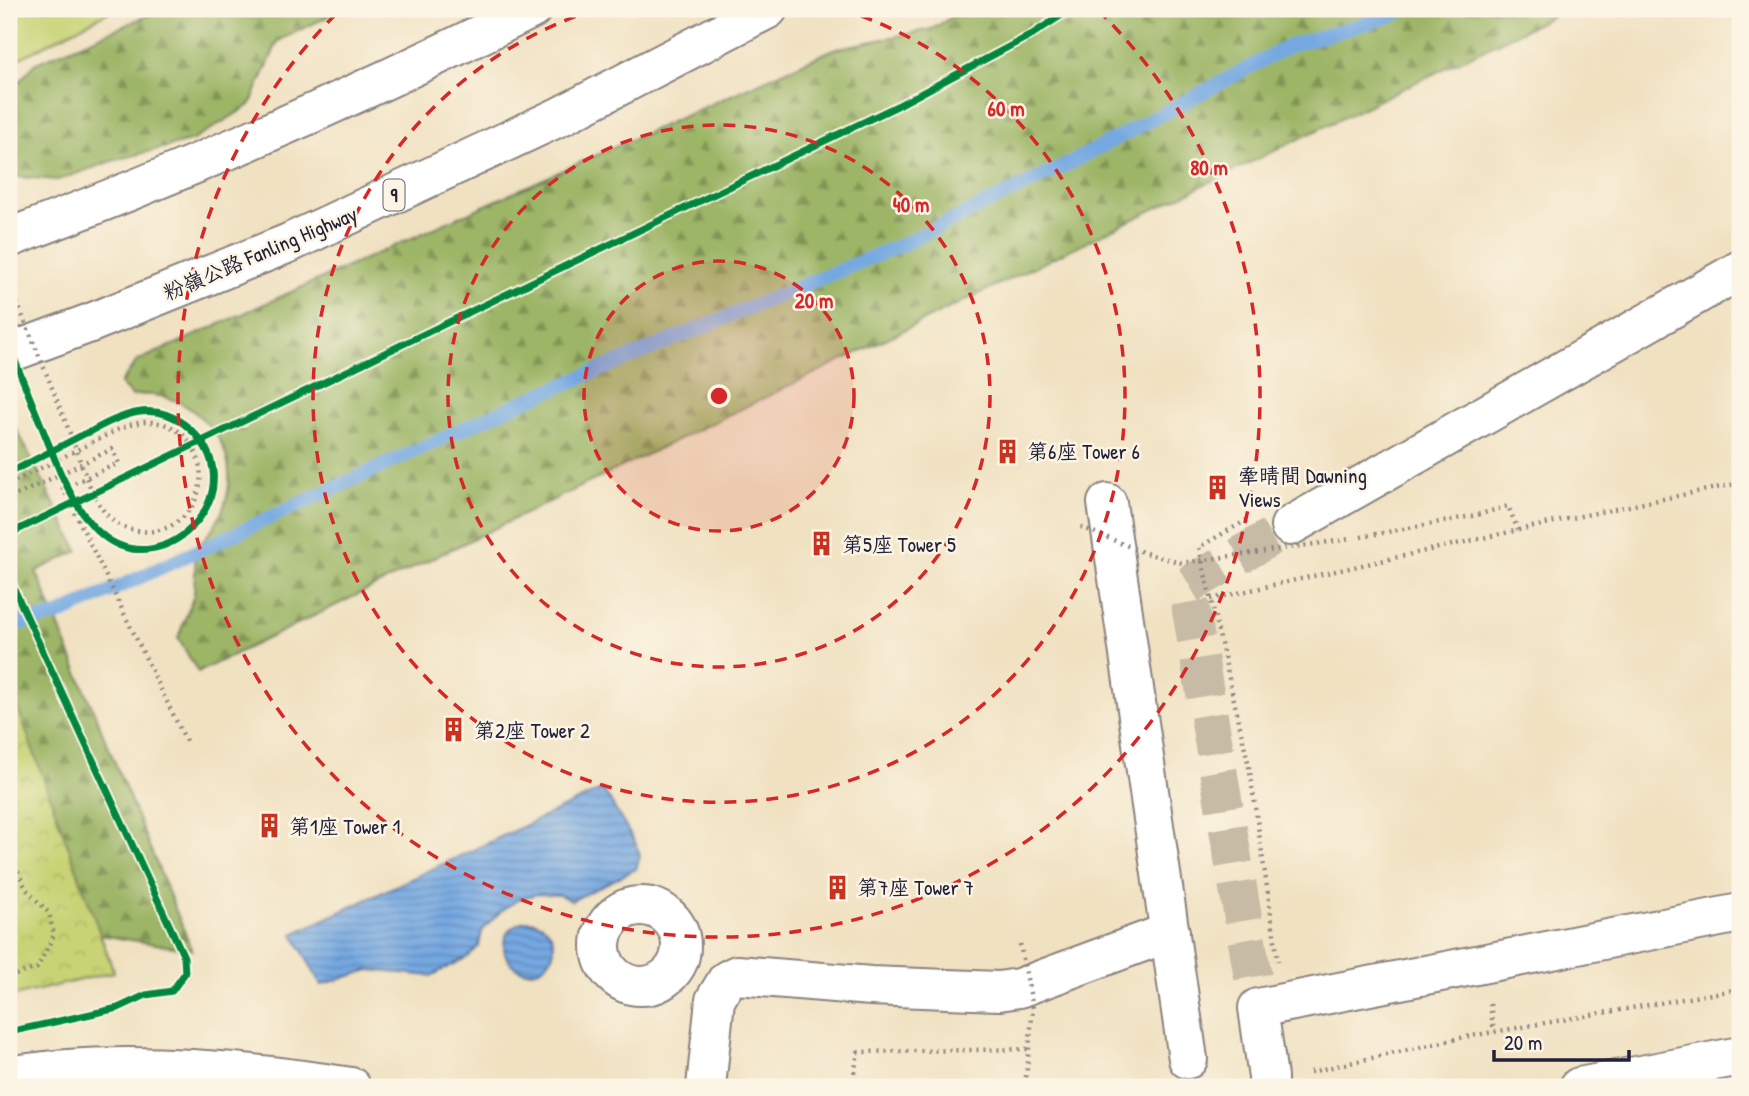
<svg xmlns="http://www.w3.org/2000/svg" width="1749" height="1096" font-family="'Patrick Hand','LXGW WenKai TC',sans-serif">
  <defs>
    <pattern id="forest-firs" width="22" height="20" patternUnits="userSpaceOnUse" patternTransform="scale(1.75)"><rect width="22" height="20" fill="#9db566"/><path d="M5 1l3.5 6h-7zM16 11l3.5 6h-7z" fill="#809355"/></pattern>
    <pattern id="park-crowns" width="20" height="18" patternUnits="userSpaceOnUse" patternTransform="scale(1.75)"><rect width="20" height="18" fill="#c7d374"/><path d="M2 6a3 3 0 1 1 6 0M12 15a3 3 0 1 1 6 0" fill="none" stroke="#abb565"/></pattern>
    <pattern id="water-rules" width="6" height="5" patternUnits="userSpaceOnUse" patternTransform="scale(1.75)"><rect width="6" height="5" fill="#75a8e1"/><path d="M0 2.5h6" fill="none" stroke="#6088b8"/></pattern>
  </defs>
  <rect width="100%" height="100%" fill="#fcf5e5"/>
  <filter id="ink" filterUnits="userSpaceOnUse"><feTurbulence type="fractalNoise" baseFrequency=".0143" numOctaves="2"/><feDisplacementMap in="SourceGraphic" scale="14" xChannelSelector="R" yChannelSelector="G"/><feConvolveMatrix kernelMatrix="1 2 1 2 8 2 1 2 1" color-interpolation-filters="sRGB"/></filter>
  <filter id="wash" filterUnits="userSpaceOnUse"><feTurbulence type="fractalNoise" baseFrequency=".00686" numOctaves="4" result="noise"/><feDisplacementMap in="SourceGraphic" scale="28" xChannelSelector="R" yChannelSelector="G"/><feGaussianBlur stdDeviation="1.57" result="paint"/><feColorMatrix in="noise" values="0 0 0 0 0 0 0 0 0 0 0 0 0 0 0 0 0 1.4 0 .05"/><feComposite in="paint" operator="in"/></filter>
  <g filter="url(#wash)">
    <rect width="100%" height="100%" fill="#f0e1c1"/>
    <!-- green -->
    <polygon fill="#c7d374" stroke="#747a58" stroke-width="2" points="9,9 114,9 9,64"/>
    <!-- forest -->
    <g fill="url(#forest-firs)" stroke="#606c50" stroke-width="2">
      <polygon points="163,9 343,9 278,41 250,105 193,140 112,161 58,180 9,176 9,93 36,63"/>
      <path d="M965 9H1562L1561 12 198 672 178 638 194 595 196 548C240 504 243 446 189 408 173 397 150 392 132 396L120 384 137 361 834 49 932 29Z"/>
      <polygon points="9,414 78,551 36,571 192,950 101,935 17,896 9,885"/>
    </g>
    <!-- park -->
    <polygon fill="url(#park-crowns)" stroke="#747a58" stroke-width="2" points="9,684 114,972 9,997"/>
    <!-- water -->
    <g fill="url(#water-rules)" stroke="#4c658e" stroke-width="2">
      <polygon points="603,789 636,844 640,856 636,869 571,901 560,895 537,894 519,899 500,912 482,930 479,946 468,957 431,976 369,970 321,985 293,934"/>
      <circle cx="529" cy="946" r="25"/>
    </g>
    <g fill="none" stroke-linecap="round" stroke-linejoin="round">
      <!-- stream -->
      <polyline stroke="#75a8e1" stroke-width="14" points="9,626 58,615 517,404 901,245 1068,164 1291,45 1391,16 1406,9"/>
    </g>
  </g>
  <g filter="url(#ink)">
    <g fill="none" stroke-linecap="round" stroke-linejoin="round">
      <!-- minor-tunnel -->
      <polyline stroke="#c7bba6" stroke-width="38" stroke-dasharray="38 19" stroke-linecap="butt" points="1253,977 1187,586 1290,526"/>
      <defs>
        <g id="minor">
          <polyline points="1107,503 1188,1059"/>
          <polyline points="1290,526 1740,270"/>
          <circle cx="641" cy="946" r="40"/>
          <path d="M9 1076C116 1058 244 1070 351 1087"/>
          <polyline points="706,1087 715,1000 727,980 737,975 871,986 999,991 1019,988 1170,932"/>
          <polyline points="1268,1087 1268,1077 1258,1008 1740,913"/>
          <polyline points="1579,1087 1740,1056"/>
        </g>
        <g id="highway">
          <path d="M9 238C188 171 362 94 532 9"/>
          <polyline points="9,353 93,322 289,243 561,116 768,9"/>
        </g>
      </defs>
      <!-- minor casing -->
      <use href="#minor" stroke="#89827e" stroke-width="42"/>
      <!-- highway casing -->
      <use href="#highway" stroke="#89827e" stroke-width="42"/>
      <!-- path -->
      <g stroke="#89827e" stroke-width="4.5" stroke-dasharray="2 5" stroke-linecap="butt">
        <polyline points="9,484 91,443"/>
        <polyline points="9,488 13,497 112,449 119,463 63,488 188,745"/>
        <polyline points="1247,520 1199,547 1249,766 1278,961"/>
        <polyline points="1361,537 1477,515 1508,506 1518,530"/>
        <polyline points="1211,599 1581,516 1740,483"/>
        <polyline points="9,852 26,889 49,913 54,935 37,968 9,977"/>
        <polyline points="1490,1004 1494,1032"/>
        <polyline points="1310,1072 1465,1037 1740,989"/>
        <polyline points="852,1087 858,1052 1028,1049"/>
        <polyline points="1125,1087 1155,1085"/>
      </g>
      <!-- minor -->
      <use href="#minor" stroke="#fff" stroke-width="38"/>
      <!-- highway -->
      <use href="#highway" stroke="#fff" stroke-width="38"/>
      <!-- path-bridge -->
      <g stroke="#89827e" stroke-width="4.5" stroke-dasharray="2 5" stroke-linecap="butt">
        <path d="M9 283C29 332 50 381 69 431 80 458 88 491 106 514 122 533 153 537 174 524 218 497 205 425 151 422 130 421 110 434 91 443"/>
        <polyline points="1081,527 1145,553 1182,563 1350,539"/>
        <polyline points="1020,944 1033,1008 1025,1087"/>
      </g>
      <defs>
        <g id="cycleway">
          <path d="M9 346 60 472C70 493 83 519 101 534 165 589 263 485 184 424 153 400 120 415 90 432L86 433 9 473"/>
          <polyline points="9,534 897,106 1031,35 1071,9"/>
          <polyline points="9,578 184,957 185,973 172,991 146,995 118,1008 9,1032"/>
        </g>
      </defs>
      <!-- cycleway casing -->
      <use href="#cycleway" stroke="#fcf5e5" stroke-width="11"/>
      <!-- cycleway -->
      <use href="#cycleway" stroke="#00873e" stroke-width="7"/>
    </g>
  </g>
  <!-- distance rings -->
  <circle cx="719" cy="396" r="135" fill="#d62828" fill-opacity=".12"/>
  <g fill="none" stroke="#d62828" stroke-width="3.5" stroke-dasharray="12 9">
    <circle cx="719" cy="396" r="135"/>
    <circle cx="719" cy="396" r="271"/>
    <path d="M841 9A406 406 0 1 1 597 9"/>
    <path d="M1098 10A541 541 0 1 1 340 10"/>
  </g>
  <!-- icons -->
  <defs>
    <symbol id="building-bare" viewBox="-9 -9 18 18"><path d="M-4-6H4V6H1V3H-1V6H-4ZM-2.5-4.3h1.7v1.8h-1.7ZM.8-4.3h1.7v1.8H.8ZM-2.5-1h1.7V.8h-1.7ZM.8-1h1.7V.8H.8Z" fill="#c8321e" stroke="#fcf5e5" stroke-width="2.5" paint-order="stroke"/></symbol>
  </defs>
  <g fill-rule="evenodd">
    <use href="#building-bare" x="990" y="434" width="35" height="35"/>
    <use href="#building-bare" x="1200" y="470" width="35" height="35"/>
    <use href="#building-bare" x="804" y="526" width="35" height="35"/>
    <use href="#building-bare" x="436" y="712" width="35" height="35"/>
    <use href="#building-bare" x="252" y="808" width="35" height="35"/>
    <use href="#building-bare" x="820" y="870" width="35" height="35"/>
  </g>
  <g text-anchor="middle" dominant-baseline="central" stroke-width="5" stroke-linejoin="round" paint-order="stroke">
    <!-- shield labels -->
    <rect fill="#fcf5e5" stroke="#63616e" stroke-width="2" x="383.5" y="179.5" width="21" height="31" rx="5"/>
    <g font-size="19" font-weight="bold" fill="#22223b">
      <text x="394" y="195">9</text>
    </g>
    <!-- street labels -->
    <g font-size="21" fill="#22223b" stroke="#fcf5e5">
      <text transform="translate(260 253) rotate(-23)">粉嶺公路 Fanling Highway</text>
    </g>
    <!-- poi labels -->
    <g font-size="21" fill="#22223b" stroke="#fcf5e5" text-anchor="start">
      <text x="1027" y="451">第6座 Tower 6</text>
      <text x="1238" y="475">牽晴間 Dawning<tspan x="1238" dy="24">Views</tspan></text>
      <text x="842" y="544">第5座 Tower 5</text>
      <text x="474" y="730">第2座 Tower 2</text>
      <text x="289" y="826">第1座 Tower 1</text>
      <text x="857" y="887">第7座 Tower 7</text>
    </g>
  </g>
  <circle cx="719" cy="396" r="10" fill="#d62828" stroke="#fcf5e5" stroke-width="3.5"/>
  <g font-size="21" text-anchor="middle" font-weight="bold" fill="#d62828" stroke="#fcf5e5" stroke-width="5" stroke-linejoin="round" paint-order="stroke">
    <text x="1006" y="116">60 m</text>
    <text x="1209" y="175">80 m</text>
    <text x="911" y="212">40 m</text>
    <text x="814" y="308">20 m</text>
  </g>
  <!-- margin -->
  <rect width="1749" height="1096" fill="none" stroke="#fcf5e5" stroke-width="35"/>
  <!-- scale -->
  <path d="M1494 1050v10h135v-10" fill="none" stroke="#22223b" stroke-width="3.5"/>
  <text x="1504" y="1050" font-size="21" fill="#22223b" stroke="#fcf5e5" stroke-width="5" paint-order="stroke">20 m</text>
</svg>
